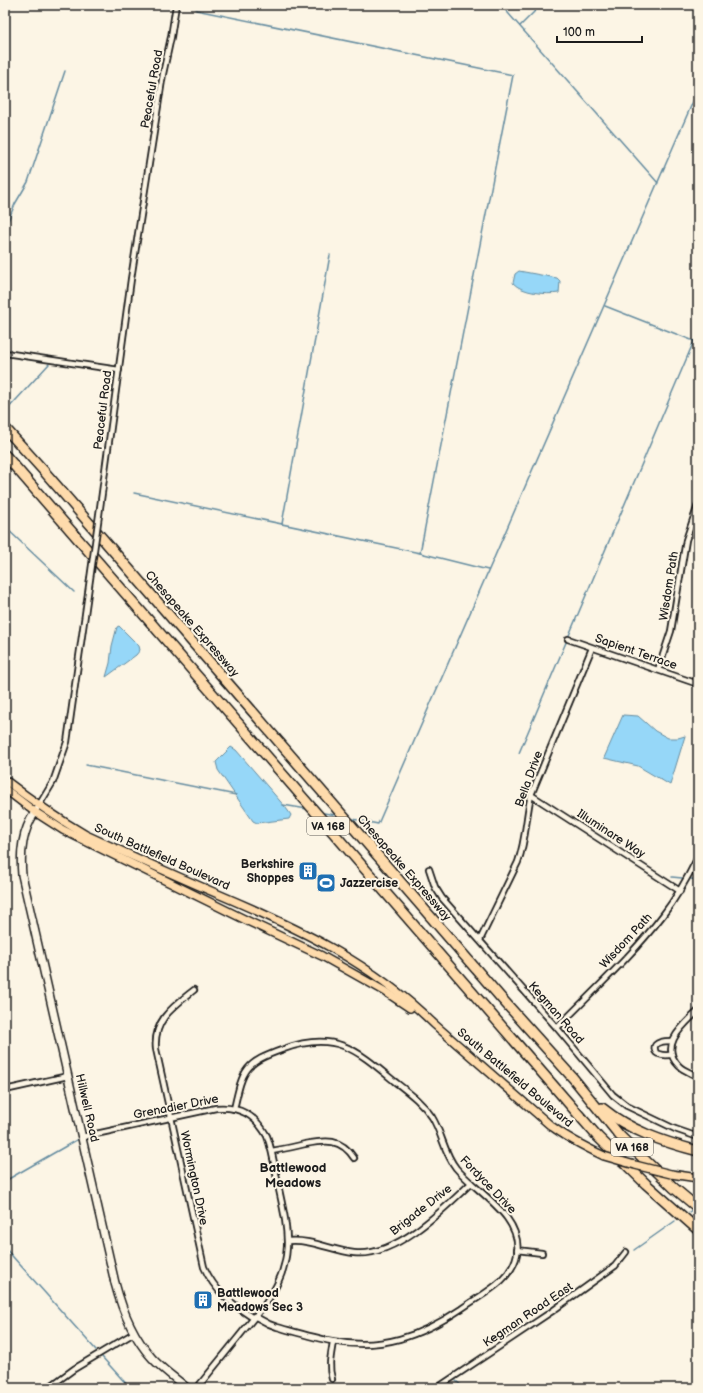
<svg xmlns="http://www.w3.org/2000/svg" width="703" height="1393" font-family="'Balsamiq Sans',sans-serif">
  <rect width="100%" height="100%" fill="#fcf5e5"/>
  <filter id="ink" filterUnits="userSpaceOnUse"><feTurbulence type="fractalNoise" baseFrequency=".025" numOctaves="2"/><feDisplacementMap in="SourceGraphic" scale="8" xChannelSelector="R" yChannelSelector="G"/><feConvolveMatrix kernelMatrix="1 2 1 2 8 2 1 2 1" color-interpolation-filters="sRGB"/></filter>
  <g filter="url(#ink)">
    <!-- water -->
    <g fill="#96d7f8" stroke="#658ca0">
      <path d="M519 271 557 278 560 281 559 293C546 295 522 293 513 283L515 274Z"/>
      <polygon points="119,626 139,646 140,650 136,655 106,677 110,663 112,646 117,627"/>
      <polygon points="623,715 638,716 655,731 668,738 678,738 685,736 670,785 638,766 604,758"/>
      <polygon points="231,747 236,750 286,808 291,815 289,819 257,823 253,821 218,770 216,762"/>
    </g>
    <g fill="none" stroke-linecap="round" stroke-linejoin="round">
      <!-- stream -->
      <g stroke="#658ca0" stroke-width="1.5">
        <polyline points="501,5 658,183"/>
        <polyline points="196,10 513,75 420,553"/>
        <polyline points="520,26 541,5"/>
        <polyline points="5,228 15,204 28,182 65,71"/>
        <polyline points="5,412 49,364"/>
        <polyline points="134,493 420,553 488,570"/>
        <polyline points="282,524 330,255"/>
        <polyline points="5,527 74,592"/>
        <polyline points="519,753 694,341 605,306"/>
        <polyline points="86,765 236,795"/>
        <polyline points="283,805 307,809"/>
        <polyline points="324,813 335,815"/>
        <polyline points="353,819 378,824 698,90"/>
        <polyline points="672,877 682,878"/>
        <polyline points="691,879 698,880"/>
        <polyline points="5,1181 80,1138"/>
        <polyline points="689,1212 692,1210"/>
        <polyline points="5,1248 96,1350"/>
        <polyline points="634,1250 675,1221"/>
        <polyline points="513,1335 608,1268"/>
        <polyline points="102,1357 130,1388"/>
        <polyline points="456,1381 464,1388"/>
      </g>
      <defs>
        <g id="street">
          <polyline points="5,353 119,370"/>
          <polyline points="99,515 131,279 163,74 171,37 176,5"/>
          <polyline points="568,639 698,684"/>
          <polyline points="658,670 671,631 686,540 698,505"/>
          <polyline points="531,795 680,891"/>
          <polyline points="35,812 53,782 67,742 90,579"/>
          <polyline points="429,869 435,887 442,898 557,1028 613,1095 627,1106 675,1129 698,1137"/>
          <path d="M480 940 518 862C526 840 526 817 531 795L592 648"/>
          <path d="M194 990C174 1006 153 1020 156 1049L204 1267C215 1292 231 1303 253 1318"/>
          <path d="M698 1011C684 1025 658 1045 679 1066 684 1071 692 1073 698 1077"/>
          <path d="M557 1028C593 991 632 956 663 915 677 897 688 877 698 857"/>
          <path d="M672 1041C667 1041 652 1041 655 1050 655 1052 657 1054 659 1054 663 1056 668 1055 672 1055"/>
          <polyline points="5,1090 68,1076"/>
          <path d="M234 1109C243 1069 244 1063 284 1049 335 1030 357 1050 394 1081 408 1092 422 1102 432 1117 442 1133 444 1153 456 1168 477 1193 523 1216 517 1254 512 1281 482 1294 461 1309 421 1336 381 1351 332 1341 314 1338 295 1332 277 1327L269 1324 254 1316"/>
          <path d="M82 1137 216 1108C240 1106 255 1115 267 1136 273 1152 275 1169 278 1185 288 1231 296 1260 266 1303L197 1388"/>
          <path d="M272 1151C283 1149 294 1147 305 1144 326 1140 341 1138 354 1158"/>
          <path d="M288 1241C311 1239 331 1250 354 1253 395 1258 443 1210 471 1183"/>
          <polyline points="517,1250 542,1253"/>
          <path d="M332 1379C328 1366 331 1355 333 1342"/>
          <polyline points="48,1388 74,1369 134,1333"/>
          <polyline points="437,1388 551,1312 615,1266 626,1252"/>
        </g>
        <path id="secondary" d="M35 812C22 832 20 852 22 875L115 1283C122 1310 132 1336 152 1358 162 1369 175 1378 187 1388"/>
        <g id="primary">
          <path d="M5 780C31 800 57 818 86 835 130 855 173 875 218 894 298 928 371 962 434 1024L550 1125C567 1138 585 1147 604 1156"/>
          <polyline points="5,789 35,812 63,830 252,923 322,956 386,992 410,1008"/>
          <polyline points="671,1174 698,1178"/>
        </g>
        <g id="highway">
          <polyline points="5,428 43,470 502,999 573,1078 620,1136 674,1188 698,1208"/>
          <polyline points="5,455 598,1137 646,1184 698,1230"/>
          <path d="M602 1108C630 1131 664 1142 698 1151"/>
        </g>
      </defs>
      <!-- street casing -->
      <use href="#street" stroke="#1c1c1c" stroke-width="8"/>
      <!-- secondary casing -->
      <use href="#secondary" stroke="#1c1c1c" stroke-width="10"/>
      <!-- primary casing -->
      <use href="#primary" stroke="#1c1c1c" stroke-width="10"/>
      <!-- highway casing -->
      <use href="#highway" stroke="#1c1c1c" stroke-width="12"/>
      <!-- street -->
      <use href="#street" stroke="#fcf5e5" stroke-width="4.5"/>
      <!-- secondary -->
      <use href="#secondary" stroke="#fcf5e5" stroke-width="7"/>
      <!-- primary -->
      <use href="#primary" stroke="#fedbac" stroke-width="7"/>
      <!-- highway -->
      <use href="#highway" stroke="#fedbac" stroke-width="9"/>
      <defs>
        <polyline id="street-bridge" points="90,579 99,515"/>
        <polyline id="primary-bridge" points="604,1156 635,1165 671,1174"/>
      </defs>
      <!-- street-bridge casing -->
      <use href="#street-bridge" stroke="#1c1c1c" stroke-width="8" stroke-linecap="butt"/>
      <!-- primary-bridge casing -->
      <use href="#primary-bridge" stroke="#1c1c1c" stroke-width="10" stroke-linecap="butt"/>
      <!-- street-bridge -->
      <use href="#street-bridge" stroke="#fcf5e5" stroke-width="4.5"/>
      <!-- primary-bridge -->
      <use href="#primary-bridge" stroke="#fedbac" stroke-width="7"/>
    </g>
  </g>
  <!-- icons -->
  <defs>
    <symbol id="building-square" viewBox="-11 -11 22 22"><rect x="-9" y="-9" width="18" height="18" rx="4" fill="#1f6fb2" stroke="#fcf5e5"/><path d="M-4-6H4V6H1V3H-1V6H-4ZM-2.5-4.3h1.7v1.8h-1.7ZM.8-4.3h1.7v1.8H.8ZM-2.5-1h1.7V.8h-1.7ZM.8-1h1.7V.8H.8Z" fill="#fff"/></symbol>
    <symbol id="stadium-square" viewBox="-11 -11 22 22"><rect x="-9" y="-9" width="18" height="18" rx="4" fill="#1f6fb2" stroke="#fcf5e5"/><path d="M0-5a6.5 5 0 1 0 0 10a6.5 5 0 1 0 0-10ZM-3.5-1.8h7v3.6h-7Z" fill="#fff"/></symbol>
  </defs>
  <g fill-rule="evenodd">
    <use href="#building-square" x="297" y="860" width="22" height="22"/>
    <use href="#stadium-square" x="315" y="872" width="22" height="22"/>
    <use href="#building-square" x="192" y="1289" width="22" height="22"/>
  </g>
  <g text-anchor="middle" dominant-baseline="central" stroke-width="4" stroke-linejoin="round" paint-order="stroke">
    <!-- shield labels -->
    <g fill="#fcf5e5" stroke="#5f5d58" stroke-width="1">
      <rect x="307" y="817" width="42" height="18" rx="3"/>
      <rect x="611" y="1138" width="42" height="18" rx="3"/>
    </g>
    <g font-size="11" font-weight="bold" fill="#1c1c1c">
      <text x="328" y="826">VA 168</text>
      <text x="632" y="1147">VA 168</text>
    </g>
    <!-- street labels -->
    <g font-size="12" fill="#1c1c1c" stroke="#fcf5e5">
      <text transform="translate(152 89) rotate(-80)">Peaceful Road</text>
      <text transform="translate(103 410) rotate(-83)">Peaceful Road</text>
      <text transform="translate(669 586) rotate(-81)">Wisdom Path</text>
      <text transform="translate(192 624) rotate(49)">Chesapeake Expressway</text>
      <text transform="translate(636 652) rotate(19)">Sapient Terrace</text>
      <text transform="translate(529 779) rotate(-70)">Bella Drive</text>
      <text transform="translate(611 834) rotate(33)">Illuminare Way</text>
      <text transform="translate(162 857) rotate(24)">South Battlefield Boulevard</text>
      <text transform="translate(404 868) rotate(49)">Chesapeake Expressway</text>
      <text transform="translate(626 941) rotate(-47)">Wisdom Path</text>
      <text transform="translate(556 1013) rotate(49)">Kegman Road</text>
      <text transform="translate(515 1078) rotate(40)">South Battlefield Boulevard</text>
      <text transform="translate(176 1107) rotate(-11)">Grenadier Drive</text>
      <text transform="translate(87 1108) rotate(77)">Hillwell Road</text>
      <text transform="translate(194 1178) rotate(78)">Wormington Drive</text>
      <text transform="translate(488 1185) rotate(46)">Fordyce Drive</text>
      <text transform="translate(421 1210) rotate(-38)">Brigade Drive</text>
      <text transform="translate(528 1315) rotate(-34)">Kegman Road East</text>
    </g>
    <!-- poi labels -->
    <g font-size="12" font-weight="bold" fill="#1c1c1c" stroke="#fcf5e5" text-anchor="start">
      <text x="294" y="864" text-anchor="end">Berkshire<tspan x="294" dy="14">Shoppes</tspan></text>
      <text x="340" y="883">Jazzercise</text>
      <text x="217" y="1293">Battlewood<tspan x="217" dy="14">Meadows Sec 3</tspan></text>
    </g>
    <!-- neighbourhood labels -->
    <g font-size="13" font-weight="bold" fill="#1c1c1c" stroke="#fcf5e5">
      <text x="293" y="1168">Battlewood<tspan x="293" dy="15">Meadows</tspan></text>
    </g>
  </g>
  <!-- margin -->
  <rect width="703" height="1393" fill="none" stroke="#fcf5e5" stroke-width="20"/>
  <rect x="10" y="10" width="683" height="1373" fill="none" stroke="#1c1c1c" stroke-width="1.5" filter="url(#ink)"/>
  <!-- scale -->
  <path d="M557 36v6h85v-6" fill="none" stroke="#1c1c1c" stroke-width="2"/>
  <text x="563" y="36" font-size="12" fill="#1c1c1c" stroke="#fcf5e5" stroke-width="3" paint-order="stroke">100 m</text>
</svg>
